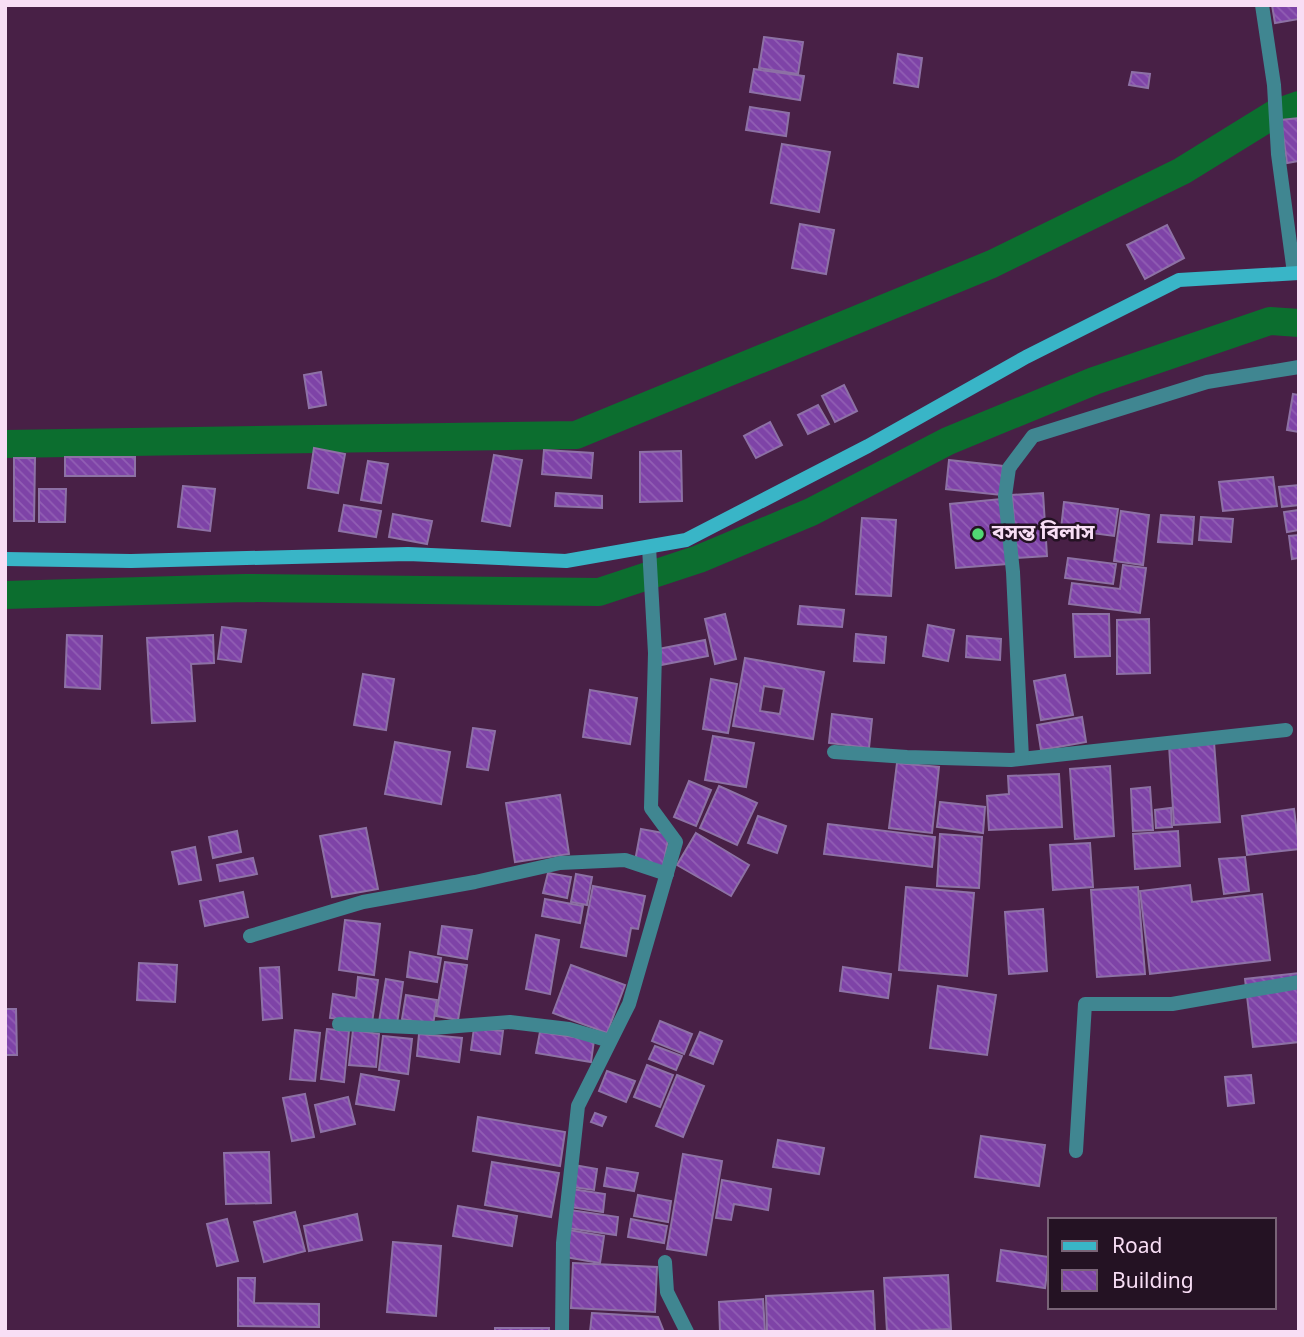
<svg xmlns="http://www.w3.org/2000/svg" width="1304" height="1337" font-family="Georgia,'Noto Sans Bengali',serif">
  <defs>
    <pattern id="building-back-hatch" width="6" height="6" patternUnits="userSpaceOnUse" patternTransform="scale(1.75)"><rect width="6" height="6" fill="#7e43a7"/><path d="M-1 5l2 2M0 0l6 6M5-1l2 2" fill="none" stroke="#915eb4"/></pattern>
  </defs>
  <rect width="100%" height="100%" fill="#482046"/>
  <g fill="none" stroke-linecap="round" stroke-linejoin="round">
    <!-- canal -->
    <g stroke="#0c6e2f" stroke-width="28">
      <polyline points="5,444 576,435 992,264 1182,171 1276,113 1299,105"/>
      <polyline points="5,595 245,588 599,592 699,559 811,512 948,441 1094,381 1270,321 1299,323"/>
    </g>
  </g>
  <!-- building -->
  <g fill="url(#building-back-hatch)" stroke="#8d71a5" stroke-width="2" fill-rule="evenodd">
    <polygon points="1272,5 1299,5 1299,19 1275,23"/>
    <polygon points="764,37 803,42 798,74 759,68"/>
    <polygon points="898,54 922,58 918,87 894,83"/>
    <polygon points="754,69 804,76 800,100 750,92"/>
    <polygon points="1132,72 1150,74 1148,88 1129,85"/>
    <polygon points="750,107 789,113 786,136 746,130"/>
    <polygon points="1299,118 1299,161 1287,163 1281,120"/>
    <polygon points="782,144 830,152 819,212 771,203"/>
    <polygon points="800,224 834,230 826,274 792,268"/>
    <polygon points="1167,225 1184,258 1145,279 1127,245"/>
    <polygon points="321,372 326,405 309,408 304,375"/>
    <polygon points="844,385 857,411 835,422 822,396"/>
    <polygon points="1293,394 1299,395 1299,432 1287,430"/>
    <polygon points="818,405 829,424 808,434 798,415"/>
    <polygon points="770,422 782,445 756,458 744,436"/>
    <polygon points="314,448 345,454 338,493 308,488"/>
    <polygon points="544,450 593,453 591,478 542,474"/>
    <polygon points="681,451 682,501 640,502 640,452"/>
    <polygon points="494,455 522,460 510,526 482,521"/>
    <rect x="65" y="457" width="70" height="19"/>
    <polygon points="14,458 35,458 34,521 14,521"/>
    <polygon points="949,460 1003,466 1001,495 946,489"/>
    <polygon points="368,461 388,464 381,503 361,500"/>
    <polygon points="1273,477 1277,506 1223,511 1219,482"/>
    <polygon points="1299,485 1299,505 1282,507 1279,487"/>
    <polygon points="183,486 215,489 210,531 178,527"/>
    <polygon points="39,489 66,489 65,522 39,522"/>
    <polygon points="556,493 602,496 602,508 555,506"/>
    <polygon points="1043,493 1047,556 1017,558 1012,495"/>
    <polygon points="1001,499 1007,564 956,568 950,504"/>
    <polygon points="1064,502 1118,509 1114,536 1061,529"/>
    <polygon points="344,505 381,511 376,537 339,531"/>
    <polygon points="1299,510 1299,530 1287,532 1284,512"/>
    <polygon points="1121,511 1149,515 1143,565 1114,561"/>
    <polygon points="393,514 432,521 427,544 389,537"/>
    <polygon points="1161,515 1194,517 1192,544 1158,542"/>
    <polygon points="1201,517 1233,519 1231,542 1199,540"/>
    <polygon points="862,518 896,520 891,596 856,594"/>
    <polygon points="1299,535 1299,558 1292,559 1289,536"/>
    <polygon points="1068,558 1116,564 1113,584 1065,578"/>
    <polygon points="1123,565 1146,568 1140,613 1069,604 1072,583 1120,589"/>
    <polygon points="800,606 844,610 842,627 798,624"/>
    <polygon points="725,614 736,659 715,664 705,619"/>
    <polygon points="1073,614 1109,614 1110,656 1075,657"/>
    <polygon points="1149,619 1150,673 1117,674 1117,620"/>
    <polygon points="928,625 954,630 948,661 923,656"/>
    <polygon points="222,627 246,630 241,662 218,659"/>
    <polygon points="856,634 886,637 884,663 854,661"/>
    <polygon points="67,635 102,636 100,689 65,687"/>
    <polygon points="213,635 214,663 191,664 195,721 152,723 147,638"/>
    <polygon points="967,636 1001,639 1000,660 966,657"/>
    <polygon points="705,640 708,656 661,665 658,649"/>
    <path d="M745 658 824 672 813 739 733 726ZM764 686 784 689 780 714 760 711Z"/>
    <polygon points="363,674 394,679 386,730 354,725"/>
    <polygon points="1065,675 1073,715 1041,720 1034,681"/>
    <polygon points="711,679 737,684 728,733 703,729"/>
    <polygon points="590,690 637,698 630,744 583,737"/>
    <polygon points="832,714 872,719 869,748 829,743"/>
    <polygon points="1082,717 1086,742 1041,750 1037,725"/>
    <polygon points="473,728 495,731 488,770 467,767"/>
    <polygon points="713,736 754,743 746,787 705,780"/>
    <polygon points="395,742 450,752 441,804 385,794"/>
    <polygon points="1214,742 1220,822 1174,825 1169,745"/>
    <polygon points="897,763 939,767 932,833 889,828"/>
    <polygon points="1110,766 1114,836 1075,839 1070,769"/>
    <polygon points="1059,774 1062,827 989,830 987,796 1009,794 1008,776"/>
    <polygon points="689,781 711,790 696,826 674,817"/>
    <polygon points="719,786 757,803 737,845 700,828"/>
    <polygon points="1150,787 1153,830 1133,831 1131,789"/>
    <polygon points="560,795 569,854 515,862 506,803"/>
    <polygon points="940,802 985,807 983,833 937,827"/>
    <polygon points="1171,808 1172,827 1156,828 1155,810"/>
    <polygon points="1294,809 1299,849 1247,855 1242,816"/>
    <polygon points="758,816 786,826 777,853 748,843"/>
    <polygon points="828,824 935,837 932,867 824,854"/>
    <polygon points="366,828 378,889 332,897 320,836"/>
    <polygon points="641,829 669,834 663,867 635,861"/>
    <polygon points="237,831 241,852 213,858 209,837"/>
    <polygon points="1178,831 1180,866 1135,869 1133,834"/>
    <polygon points="696,833 749,865 731,896 677,865"/>
    <polygon points="940,834 982,837 979,888 937,886"/>
    <polygon points="1090,843 1093,887 1053,890 1050,845"/>
    <polygon points="195,847 201,880 179,884 172,852"/>
    <polygon points="1245,857 1249,891 1224,894 1219,859"/>
    <polygon points="253,858 257,874 220,881 217,865"/>
    <polygon points="548,873 571,877 567,898 543,893"/>
    <polygon points="576,874 592,877 587,905 571,902"/>
    <polygon points="1190,885 1192,902 1262,894 1270,960 1150,974 1140,891"/>
    <polygon points="593,886 645,896 638,929 631,928 626,956 581,947"/>
    <polygon points="906,887 974,893 967,976 899,970"/>
    <polygon points="1138,887 1145,974 1097,977 1091,890"/>
    <polygon points="243,892 248,917 205,926 200,901"/>
    <polygon points="545,899 583,906 580,923 542,916"/>
    <polygon points="1043,909 1047,971 1009,974 1005,912"/>
    <polygon points="345,920 380,924 374,975 339,970"/>
    <polygon points="442,926 472,930 467,959 438,954"/>
    <polygon points="536,935 559,940 550,994 526,989"/>
    <polygon points="410,952 441,958 437,982 407,977"/>
    <polygon points="445,962 467,965 458,1020 436,1016"/>
    <polygon points="139,963 177,965 175,1002 137,1000"/>
    <polygon points="571,965 625,985 607,1033 553,1013"/>
    <polygon points="279,967 282,1018 263,1020 260,968"/>
    <polygon points="843,967 891,974 888,998 840,991"/>
    <polygon points="1299,973 1299,1042 1253,1047 1245,979"/>
    <polygon points="358,977 378,980 372,1023 330,1018 333,994 356,998"/>
    <polygon points="386,979 403,982 397,1024 379,1022"/>
    <polygon points="938,986 996,995 987,1055 930,1048"/>
    <polygon points="406,995 437,1000 433,1025 402,1019"/>
    <polygon points="5,1009 16,1009 17,1055 5,1055"/>
    <polygon points="660,1021 692,1034 684,1054 652,1041"/>
    <polygon points="474,1028 503,1031 500,1054 471,1050"/>
    <polygon points="327,1029 349,1031 344,1082 321,1079"/>
    <polygon points="295,1030 320,1033 315,1081 290,1079"/>
    <polygon points="353,1030 379,1034 376,1067 349,1065"/>
    <polygon points="540,1032 594,1040 591,1062 536,1053"/>
    <polygon points="700,1032 722,1041 713,1064 690,1055"/>
    <polygon points="419,1034 462,1038 459,1062 417,1056"/>
    <polygon points="383,1036 412,1039 408,1074 379,1070"/>
    <polygon points="655,1046 682,1056 676,1070 649,1059"/>
    <polygon points="647,1065 673,1075 660,1107 634,1097"/>
    <polygon points="607,1071 635,1081 626,1102 599,1091"/>
    <polygon points="361,1074 399,1081 394,1110 356,1104"/>
    <polygon points="677,1075 704,1086 683,1137 656,1126"/>
    <polygon points="1251,1075 1254,1103 1228,1106 1225,1077"/>
    <polygon points="305,1094 314,1137 292,1141 283,1098"/>
    <polygon points="348,1097 355,1124 321,1132 315,1105"/>
    <polygon points="595,1113 606,1117 602,1126 591,1122"/>
    <polygon points="478,1117 565,1132 560,1166 473,1151"/>
    <polygon points="981,1136 1045,1145 1039,1186 975,1177"/>
    <polygon points="778,1140 824,1148 819,1174 773,1167"/>
    <polygon points="269,1152 271,1203 226,1204 224,1153"/>
    <polygon points="683,1154 722,1161 706,1255 667,1249"/>
    <polygon points="492,1162 559,1173 551,1217 485,1205"/>
    <polygon points="574,1165 597,1169 594,1190 571,1187"/>
    <polygon points="607,1168 638,1173 634,1191 604,1186"/>
    <polygon points="722,1180 771,1189 768,1210 734,1204 731,1220 716,1218"/>
    <polygon points="572,1189 605,1194 603,1212 570,1207"/>
    <polygon points="638,1195 671,1201 668,1222 634,1216"/>
    <polygon points="458,1206 517,1216 512,1246 453,1236"/>
    <polygon points="570,1210 618,1217 616,1235 567,1228"/>
    <polygon points="295,1212 305,1251 264,1262 254,1222"/>
    <polygon points="357,1214 362,1240 309,1251 304,1226"/>
    <polygon points="227,1219 238,1261 217,1266 207,1224"/>
    <polygon points="631,1219 667,1226 664,1243 628,1237"/>
    <polygon points="569,1230 604,1236 600,1263 565,1257"/>
    <polygon points="393,1242 441,1246 436,1316 387,1312"/>
    <polygon points="1001,1250 1049,1257 1045,1288 997,1281"/>
    <polygon points="573,1263 657,1267 655,1312 571,1308"/>
    <polygon points="948,1275 951,1329 887,1332 884,1278"/>
    <polygon points="238,1278 255,1278 254,1303 319,1304 319,1327 238,1326"/>
    <polygon points="873,1291 875,1332 767,1332 766,1296"/>
    <polygon points="763,1299 765,1332 720,1332 719,1302"/>
    <polygon points="592,1313 658,1317 664,1332 590,1332"/>
    <rect x="495" y="1328" width="54" height="4"/>
  </g>
  <g fill="none" stroke-linecap="round" stroke-linejoin="round">
    <!-- street -->
    <g stroke="#408691" stroke-width="14">
      <polyline points="1262,5 1274,85 1278,154 1294,273"/>
      <polyline points="834,752 907,757 1011,760 1286,730"/>
      <polyline points="1022,758 1013,572 1005,496 1009,468 1033,436 1207,382 1299,367"/>
      <polyline points="250,936 363,902 475,882 560,863 625,860 667,874"/>
      <polyline points="339,1024 433,1028 510,1022 569,1029 610,1041"/>
      <polyline points="1076,1151 1085,1004 1172,1004 1299,982"/>
      <polyline points="665,1262 667,1292 687,1332"/>
      <polyline points="562,1332 563,1243 578,1106 629,1004 676,842 651,808 655,653 649,547"/>
    </g>
    <!-- secondary -->
    <polyline stroke="#39b5c7" stroke-width="14" points="5,559 131,561 408,554 566,561 686,540 868,446 1026,357 1179,280 1299,273"/>
  </g>
  <!-- markers -->
  <circle fill="#51d674" stroke="#241223" stroke-width="2.5" cx="978" cy="534" r="7"/>
  <g text-anchor="middle" dominant-baseline="central" stroke-width="5" stroke-linejoin="round" paint-order="stroke">
    <!-- poi labels -->
    <g font-size="21" font-weight="bold" fill="#f8def5" stroke="#241223" text-anchor="start">
      <text x="992" y="534">বসন্ত বিলাস</text>
    </g>
  </g>
  <!-- border -->
  <rect width="1304" height="1337" fill="none" stroke="#f8def5" stroke-width="14"/>
  <!-- legend -->
  <rect x="1048" y="1218" width="228" height="91" fill="#241223" stroke="#796477" stroke-width="2"/>
  <rect x="1062" y="1241" width="35" height="10" fill="#39b5c7" stroke="#796477" stroke-width="2"/>
  <text x="1112" y="1253" font-size="21" fill="#f8def5">Road</text>
  <rect x="1062" y="1270" width="35" height="21" fill="url(#building-back-hatch)" stroke="#796477" stroke-width="2"/>
  <text x="1112" y="1288" font-size="21" fill="#f8def5">Building</text>
</svg>
